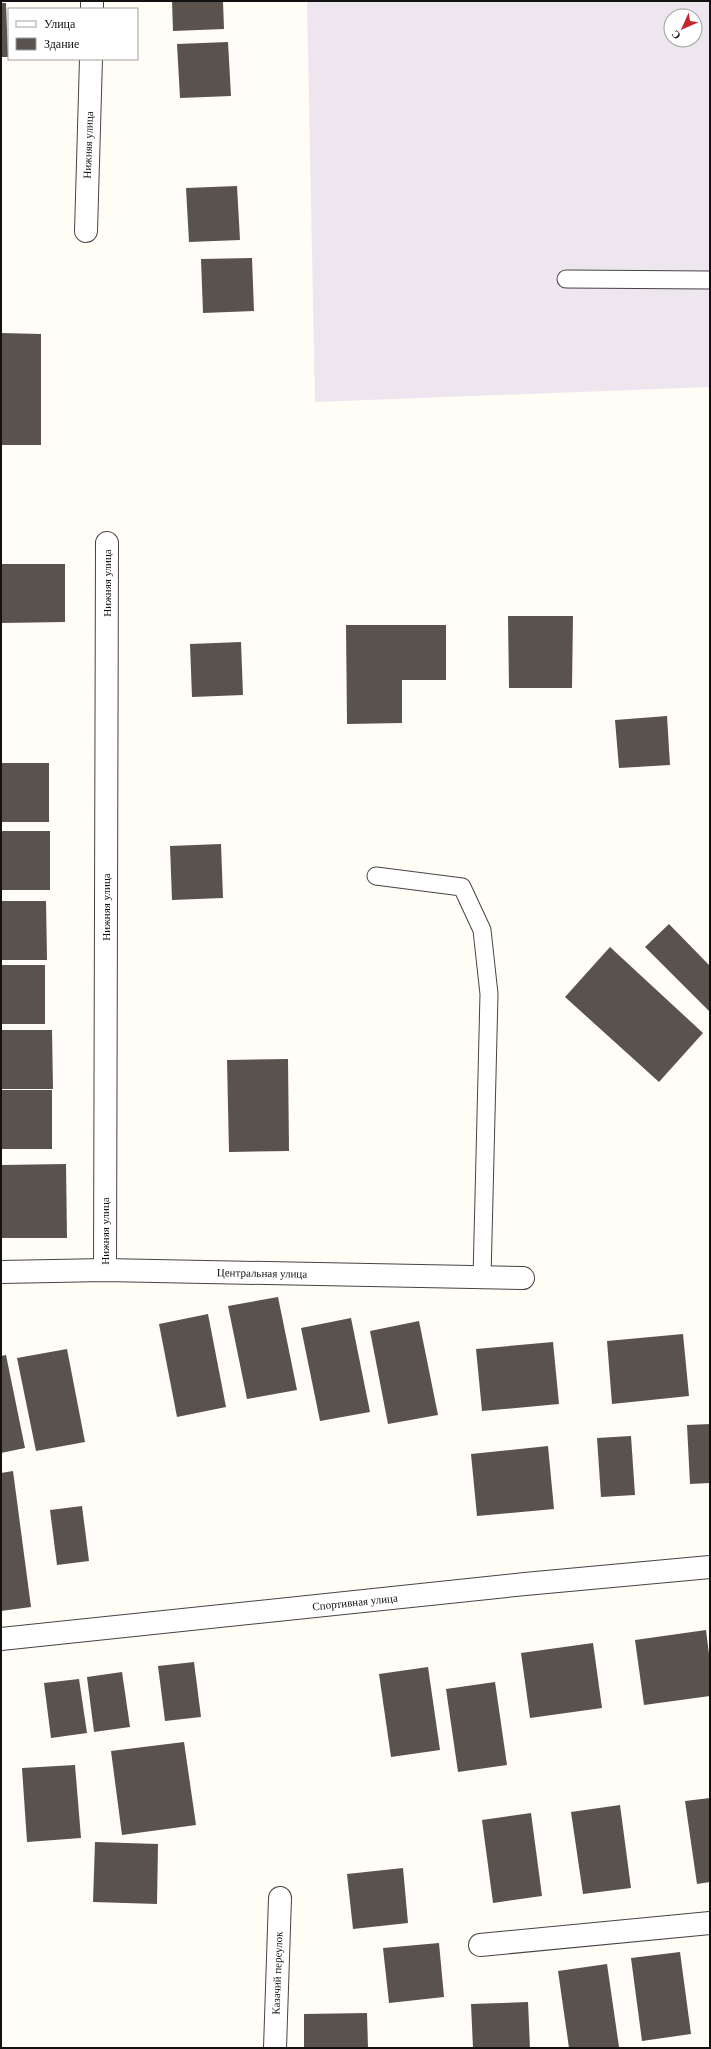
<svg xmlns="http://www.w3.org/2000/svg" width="711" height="2049" font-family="'Times New Roman',serif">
  <rect width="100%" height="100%" fill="#fffdf5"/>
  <!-- industrial -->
  <path fill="#eee6ef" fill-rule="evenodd" d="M307 1H710V387L315 402ZM671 16H695V40H671Z"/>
  <!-- building -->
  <g fill="#5a524d">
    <polygon points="172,1 223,1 224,29 173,31"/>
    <polygon points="1,3 6,3 8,57 1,57"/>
    <polygon points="228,42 231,96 180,98 177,44"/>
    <polygon points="237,186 240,240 189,242 186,188"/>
    <polygon points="252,258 254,311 203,313 201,259"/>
    <polygon points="1,333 41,334 41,445 1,445"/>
    <polygon points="1,564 65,564 65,622 1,623"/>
    <polygon points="508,616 573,616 572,688 509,688"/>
    <polygon points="346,625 446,625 446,680 402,680 402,723 347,724"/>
    <polygon points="241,642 243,695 192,697 190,644"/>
    <polygon points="667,716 670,765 619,768 615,720"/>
    <rect x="1" y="763" width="48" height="59"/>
    <rect x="1" y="831" width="49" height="59"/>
    <polygon points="221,844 223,898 172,900 170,846"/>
    <polygon points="1,901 46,901 47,960 1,960"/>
    <polygon points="669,924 710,966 710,1012 645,947"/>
    <polygon points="610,947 703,1033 659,1082 565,997"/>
    <rect x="1" y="965" width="44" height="59"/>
    <polygon points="1,1030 52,1030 53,1089 1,1089"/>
    <polygon points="288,1059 289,1151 229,1152 227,1060"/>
    <rect x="1" y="1090" width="51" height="59"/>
    <polygon points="66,1164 67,1238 1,1238 1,1165"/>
    <polygon points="278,1297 297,1390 247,1399 228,1306"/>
    <polygon points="208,1314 226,1407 177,1417 159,1324"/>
    <polygon points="351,1318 370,1412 320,1421 301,1328"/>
    <polygon points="419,1321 438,1415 388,1424 370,1331"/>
    <polygon points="683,1334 689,1396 612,1404 607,1341"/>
    <polygon points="553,1342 559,1404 482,1411 476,1349"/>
    <polygon points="67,1349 85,1442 36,1451 17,1358"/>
    <polygon points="6,1355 25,1448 1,1453 1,1356"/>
    <polygon points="710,1424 710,1483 690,1484 687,1425"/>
    <polygon points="631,1436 635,1495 601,1497 597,1438"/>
    <polygon points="548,1446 554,1509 477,1516 471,1454"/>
    <polygon points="13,1471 31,1607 1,1611 1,1473"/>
    <polygon points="82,1506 89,1561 57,1565 50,1510"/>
    <polygon points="706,1630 710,1662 710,1696 644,1705 635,1640"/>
    <polygon points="593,1643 602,1708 530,1718 521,1653"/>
    <polygon points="194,1662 201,1717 165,1721 158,1666"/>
    <polygon points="428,1667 440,1750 391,1757 379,1674"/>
    <polygon points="122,1672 130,1727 94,1732 87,1677"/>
    <polygon points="79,1679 87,1733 51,1738 44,1683"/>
    <polygon points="495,1682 507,1765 458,1772 446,1689"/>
    <polygon points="184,1742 196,1825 122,1835 111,1751"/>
    <polygon points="75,1765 81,1838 27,1842 22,1768"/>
    <polygon points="710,1798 710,1882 697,1884 685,1801"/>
    <polygon points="620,1805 631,1888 583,1894 571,1812"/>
    <polygon points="531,1813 542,1896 493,1903 482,1820"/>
    <polygon points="95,1842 158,1844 157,1904 93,1902"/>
    <polygon points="403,1868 408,1923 353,1929 347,1874"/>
    <polygon points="439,1943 444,1997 389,2003 383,1948"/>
    <polygon points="680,1952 691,2034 642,2041 631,1958"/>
    <polygon points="607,1964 619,2047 569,2048 558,1971"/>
    <polygon points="528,2002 530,2048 473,2048 471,2004"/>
    <polygon points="367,2013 368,2048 304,2048 304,2014"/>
  </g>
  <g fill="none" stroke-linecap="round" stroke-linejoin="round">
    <defs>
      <g id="lane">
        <polyline points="566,279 710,280"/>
        <polyline points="376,876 462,887 482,930 489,994 482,1278"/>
      </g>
      <g id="street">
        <polyline points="92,9 92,1"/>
        <polyline points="86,231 91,59"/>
        <polyline points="105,1270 107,543"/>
        <polyline points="1,1272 105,1270 523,1278"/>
        <polyline points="1,1639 525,1584 710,1567"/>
        <polyline points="480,1945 710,1923"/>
        <polyline points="275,2048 280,1898"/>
      </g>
    </defs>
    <!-- lane casing -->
    <use href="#lane" stroke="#444" stroke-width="19"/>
    <!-- street casing -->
    <use href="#street" stroke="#444" stroke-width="24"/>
    <!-- lane -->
    <use href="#lane" stroke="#fff" stroke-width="17"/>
    <!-- street -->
    <use href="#street" stroke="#fff" stroke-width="22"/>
  </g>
  <g text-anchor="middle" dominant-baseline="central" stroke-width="4" stroke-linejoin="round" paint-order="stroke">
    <!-- street labels -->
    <g font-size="11" fill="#111" stroke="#fff">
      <text transform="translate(88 145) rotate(-88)">Нижняя улица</text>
      <text transform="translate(107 583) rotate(-90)">Нижняя улица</text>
      <text transform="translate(106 907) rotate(-90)">Нижняя улица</text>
      <text transform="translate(105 1231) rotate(-90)">Нижняя улица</text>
      <text transform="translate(262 1273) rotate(1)">Центральная улица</text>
      <text transform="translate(355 1602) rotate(-6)">Спортивная улица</text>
      <text transform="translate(277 1973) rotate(-88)">Казачий переулок</text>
    </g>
  </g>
  <!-- border -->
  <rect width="711" height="2049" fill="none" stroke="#111111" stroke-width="4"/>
  <!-- legend -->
  <rect x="8" y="8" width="130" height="52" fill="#ffffff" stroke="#a0a0a0"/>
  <rect x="16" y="21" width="20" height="6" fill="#ffffff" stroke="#a0a0a0"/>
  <text x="44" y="28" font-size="12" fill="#111111">Улица</text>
  <rect x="16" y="38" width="20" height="12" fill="#5a524d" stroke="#a0a0a0"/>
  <text x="44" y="48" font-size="12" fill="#111111">Здание</text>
  <!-- north arrow -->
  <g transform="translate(683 28) rotate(225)"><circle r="19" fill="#ffffff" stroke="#a0a0a0"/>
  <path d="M0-3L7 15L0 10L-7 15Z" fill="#c4262e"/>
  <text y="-6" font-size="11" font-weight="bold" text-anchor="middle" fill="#111111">С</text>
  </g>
</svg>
